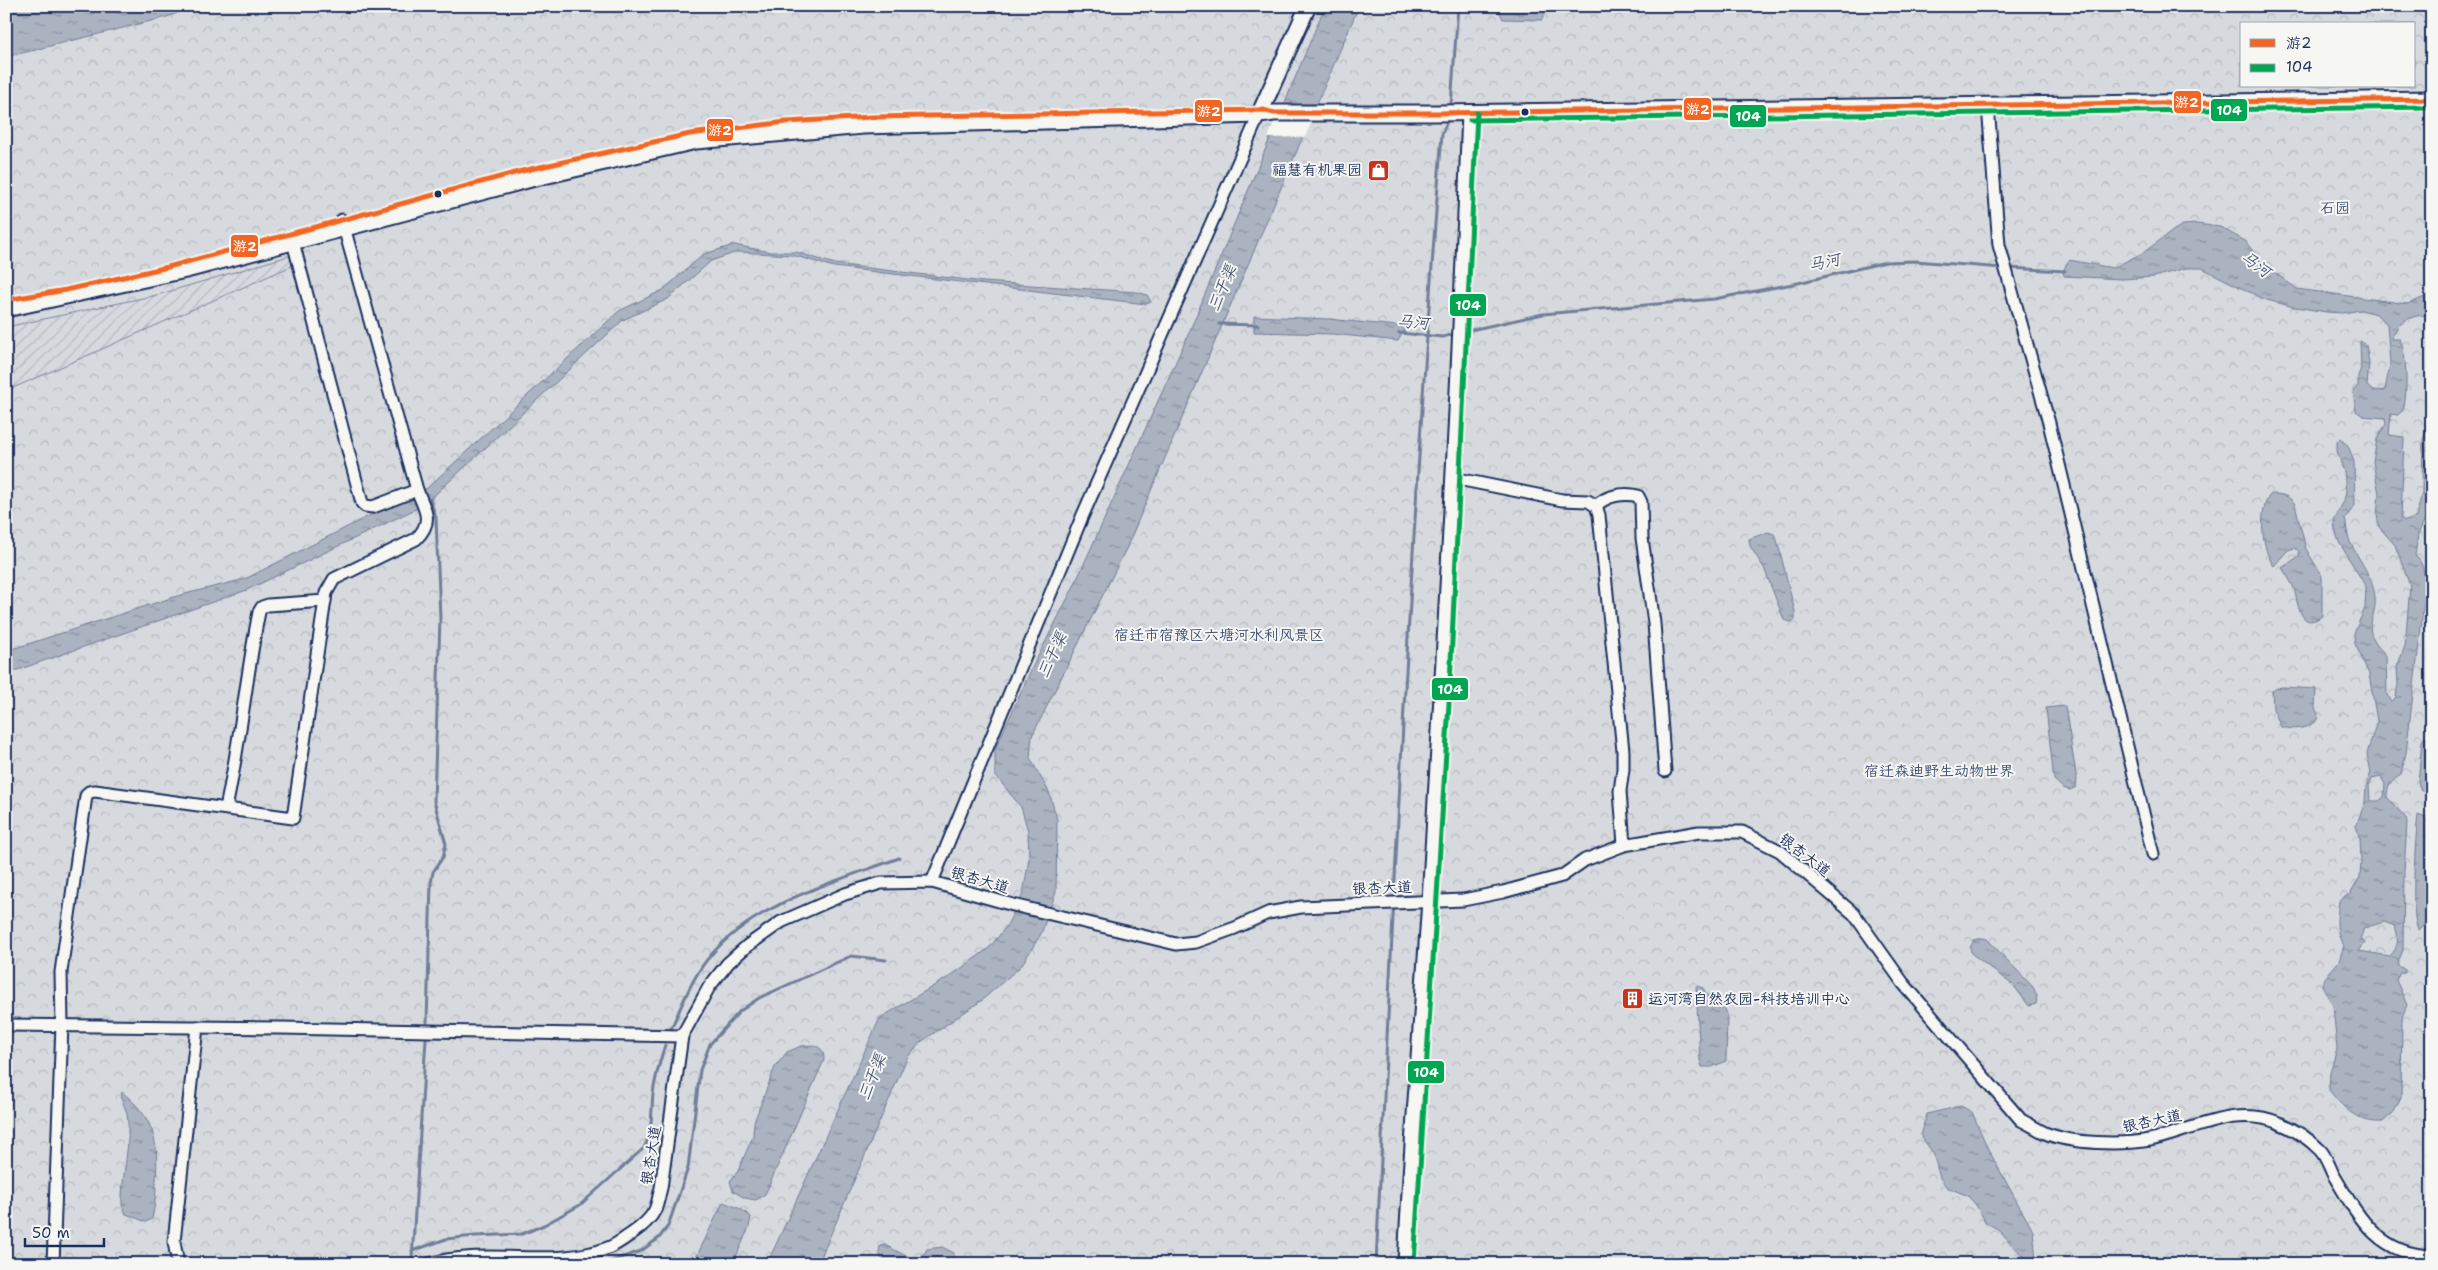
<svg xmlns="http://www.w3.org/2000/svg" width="2438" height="1270" font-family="'Shantell Sans','LXGW WenKai TC',sans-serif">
  <defs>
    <pattern id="park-crowns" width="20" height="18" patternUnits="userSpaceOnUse" patternTransform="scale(1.25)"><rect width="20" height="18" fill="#d6d9dd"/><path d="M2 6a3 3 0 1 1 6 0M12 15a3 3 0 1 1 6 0" fill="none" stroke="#b7bbc0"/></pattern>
    <pattern id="garden-furrows" width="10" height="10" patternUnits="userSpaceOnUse" patternTransform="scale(1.25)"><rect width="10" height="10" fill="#d6d9dd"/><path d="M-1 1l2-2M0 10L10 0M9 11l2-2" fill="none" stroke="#b7bbc0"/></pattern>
    <pattern id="water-ripples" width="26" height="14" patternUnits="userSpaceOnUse" patternTransform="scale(1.25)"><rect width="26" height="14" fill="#abb2c0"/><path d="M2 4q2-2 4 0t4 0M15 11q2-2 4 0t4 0" fill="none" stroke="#8a919f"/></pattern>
  </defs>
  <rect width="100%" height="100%" fill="#f6f6f2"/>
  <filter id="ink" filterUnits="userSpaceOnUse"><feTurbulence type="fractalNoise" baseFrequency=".02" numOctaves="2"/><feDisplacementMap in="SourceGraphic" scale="10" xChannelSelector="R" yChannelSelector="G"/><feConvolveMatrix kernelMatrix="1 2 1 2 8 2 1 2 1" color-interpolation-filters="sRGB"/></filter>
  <g filter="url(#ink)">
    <!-- park -->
    <path fill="url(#park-crowns)" stroke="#78849e" fill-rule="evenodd" d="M6 6H2432V1264H6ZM2242 24H2414V86H2242Z"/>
    <!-- garden -->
    <polygon fill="url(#garden-furrows)" stroke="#78849e" points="292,255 294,265 6,391 6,327 157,295"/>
    <!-- water -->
    <g fill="url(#water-ripples)" stroke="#717e99" fill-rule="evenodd">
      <polygon points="6,6 197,6 167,17 6,57"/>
      <polygon points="1325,6 1359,6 1126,549 1032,736 1030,758 1049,792 1057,819 1056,892 1041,934 1021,966 981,1001 921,1042 907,1058 818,1264 767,1264 880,1018 952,975 989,948 1006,927 1023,894 1029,859 1028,831 1021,807 995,775 995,750 1031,670 1073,588 1188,335"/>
      <polygon points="1497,6 1547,6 1542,20 1503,19"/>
      <path d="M2197 224 2220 227 2245 241 2263 264 2297 289 2408 304 2432 294V316C2413 313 2398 321 2391 339H2400C2407 355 2408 393 2403 410L2398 415 2391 414 2389 435 2404 437 2401 519 2406 521 2416 517 2422 493 2423 439 2427 429 2432 427V504L2418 534 2415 556C2424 562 2424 575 2426 585L2406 753 2401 774C2391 780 2387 785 2387 797L2406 818 2407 823 2404 871 2403 950 2397 965 2405 970V973H2400L2396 980 2407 1005 2402 1017 2401 1098 2394 1112 2383 1122C2359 1124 2343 1108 2329 1090L2330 1072 2337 1049 2333 1006 2323 986 2325 978 2339 961 2344 945C2334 932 2337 917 2339 901L2351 893 2360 877 2361 860 2360 839 2356 826 2365 802 2366 787 2371 772 2367 754 2377 721 2369 674 2355 644 2354 633 2365 608 2366 587 2339 542 2335 530 2334 520 2344 501 2346 491 2344 472 2337 451V441L2340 438 2349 448 2354 462 2355 505 2345 519C2347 526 2347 535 2350 542 2358 558 2370 573 2374 591 2381 620 2355 626 2386 655L2387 695 2392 701 2396 697 2398 684 2397 667 2405 646 2410 586 2395 545 2379 527 2377 515 2379 494 2373 462 2377 439 2386 424 2385 418 2363 416 2356 411 2353 391 2358 386V376L2361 368 2360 341 2366 345 2369 363 2367 386 2373 391 2385 390 2390 364 2387 324 2376 314 2361 310 2343 313 2326 312 2290 306 2263 299 2202 268H2186L2154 277 2122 279 2064 276 2063 271 2069 260 2113 268 2144 252 2174 230 2183 225ZM2381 777 2385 784 2384 797 2379 801H2370L2369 786 2372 779ZM2384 922 2395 926C2399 938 2399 947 2390 956L2359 951 2365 943 2361 937 2364 928Z"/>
      <polygon points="734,245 771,252 796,252 835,264 984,282 1137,292 1147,295 1151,302 1146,304 834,267 792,255 737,252 711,261 668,299 623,320 424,505 247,590 6,674 6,651 177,596 245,579 406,497 426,489 619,311 663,290 704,254"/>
      <polygon points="1254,316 1329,319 1406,327 1398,341 1333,334 1254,332"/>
      <path d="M2271 494C2282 494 2288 495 2295 504L2306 549 2322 576V616C2298 634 2298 598 2293 586 2290 580 2286 574 2282 568L2299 556V551L2295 548 2288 550 2274 566C2262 552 2257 507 2271 494Z"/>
      <polygon points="1768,532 1774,534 1777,540 1795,612 1795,620 1791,622 1784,620 1764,568 1750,546 1749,539"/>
      <path d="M2283 687 2316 689 2315 708 2318 714 2317 720C2306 730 2294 730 2281 727L2273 709 2272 691 2275 688Z"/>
      <polygon points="2065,706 2077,780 2076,787 2070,790 2063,788 2054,780 2046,708"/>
      <polygon points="2425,737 2430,741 2430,793 2421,791 2418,782 2422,741"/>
      <path d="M2418 815 2426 818C2433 837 2437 918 2419 930 2409 920 2416 833 2418 815Z"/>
      <polygon points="1983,938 1987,939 2033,987 2037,996 2036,1004 2029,1006 2014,986 1972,954 1970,948 1974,940"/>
      <polygon points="1696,986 1703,988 1711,1002 1725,1009 1727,1014 1726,1061 1712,1067 1702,1067 1700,1060"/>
      <path d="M814 1045C822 1048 824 1052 824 1060L768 1188 765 1194 756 1200 745 1198 733 1191 730 1181 738 1171 753 1136 754 1122 775 1067 787 1052 801 1046Z"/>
      <path d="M122 1092C154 1118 159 1141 156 1181 156 1194 155 1206 152 1219L146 1222 126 1214 122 1205C121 1175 132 1144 127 1114 125 1105 120 1101 122 1092Z"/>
      <polygon points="1961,1106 1972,1112 1988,1149 2033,1231 2036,1260 2023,1256 1998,1229 1986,1223 1976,1205 1968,1196 1947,1187 1940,1178 1933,1153 1920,1135 1927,1114"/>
      <polygon points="723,1202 741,1209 751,1217 749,1227 733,1264 693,1264"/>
      <polygon points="885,1245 914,1260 921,1259 927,1249 942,1247 954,1253 955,1262 894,1264 882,1259 879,1253 880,1246"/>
    </g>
    <!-- pier -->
    <polygon fill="#f6f6f2" points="1278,112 1316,112 1305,137 1268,138"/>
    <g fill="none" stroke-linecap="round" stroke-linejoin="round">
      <!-- stream -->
      <g stroke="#717e99" stroke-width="3">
        <polyline points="1451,105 1458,6"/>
        <polyline points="2009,268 2065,271"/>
        <polyline points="1219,324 1258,325"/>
        <polyline points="1466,331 1543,314 1714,299 1798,283 1886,262 1915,261 2003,268"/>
        <polyline points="1399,333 1443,337 1457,333"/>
        <polyline points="427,1022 431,883 433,872 443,857 446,844 434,801 440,619 436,518 430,499"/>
        <path d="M671 1029C682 1005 693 975 711 955 757 902 835 882 899 858"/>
        <path d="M412 1251 446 1239 475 1236 522 1234 544 1225 580 1205 644 1148C653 1131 651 1113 653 1094 655 1077 660 1061 665 1045"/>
        <polyline points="412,1259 426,1039"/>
        <polyline points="602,1264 641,1251 659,1238 668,1226 688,1168 700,1070 710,1044 740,1011 759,998 851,956 886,960"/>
        <path d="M1376 1264C1394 887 1412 510 1442 134L1448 119"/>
      </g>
      <defs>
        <g id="street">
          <polyline points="1988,106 1999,245 2049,423 2153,854"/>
          <polyline points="293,242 362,503 365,506 373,507 417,490 342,220"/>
          <polyline points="1453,478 1562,500 1588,501 1596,506 1599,515 1623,751 1623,769 1620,791 1624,845"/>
          <path d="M1596 506C1605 496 1624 492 1638 496L1641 502 1642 538 1654 623 1665 771"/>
          <path d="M226 808C240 743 246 677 259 612L262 607 268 605 325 601"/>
          <polyline points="932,882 1082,517 1259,115"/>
          <polyline points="6,1025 281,1028 682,1036"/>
          <path d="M53 1264 62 1025 61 972 86 796 89 792 95 791 293 818 326 593 334 579 416 539C434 521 425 510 417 490"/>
          <polyline points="178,1264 174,1242 197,1027"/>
          <path d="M429 1264C486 1247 554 1269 608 1248 616 1245 624 1239 631 1234 640 1228 650 1220 655 1210 658 1203 659 1195 661 1188L682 1036 709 987 728 963 747 946 781 922 845 894 881 883 932 882 1013 905 1176 944 1196 942 1235 928 1268 913 1301 907 1463 900 1503 892 1562 876 1585 860 1624 845 1699 832H1742L1780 851 1854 914 1903 983 2021 1120C2029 1124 2037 1129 2045 1133 2072 1144 2121 1145 2150 1140 2192 1131 2236 1104 2279 1123 2294 1129 2309 1139 2320 1150 2326 1156 2329 1166 2333 1174 2358 1216 2378 1255 2432 1256"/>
        </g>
        <g id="secondary">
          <polyline points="1259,115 1308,6"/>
          <polyline points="6,309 186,270 531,179 696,141 863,126 1259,115 1274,113 1436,113 2432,99"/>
          <path d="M1406 1264C1412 1142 1422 1021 1430 900 1446 638 1460 375 1470 113"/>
        </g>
      </defs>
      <!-- street casing -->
      <use href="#street" stroke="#1b2f5e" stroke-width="15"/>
      <!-- secondary casing -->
      <use href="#secondary" stroke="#1b2f5e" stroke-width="19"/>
      <!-- street -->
      <use href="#street" stroke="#f6f6f2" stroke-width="11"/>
      <!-- secondary -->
      <use href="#secondary" stroke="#f6f6f2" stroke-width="15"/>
      <defs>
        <polyline id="bus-1" points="6,300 66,290 168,267 522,171 690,134 786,122 872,117 1263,110 1274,113 1436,113 2432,99"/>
        <g id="bus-2">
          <polyline points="1470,120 2432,107"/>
          <polyline points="1414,1264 1449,704 1477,113"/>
        </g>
      </defs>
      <!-- bus-1 casing -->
      <use href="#bus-1" stroke="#f6f6f2" stroke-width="9"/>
      <!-- bus-2 casing -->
      <use href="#bus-2" stroke="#f6f6f2" stroke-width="9"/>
      <!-- bus-1 -->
      <use href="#bus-1" stroke="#f26522" stroke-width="5"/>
      <!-- bus-2 -->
      <use href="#bus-2" stroke="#00a651" stroke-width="5"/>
    </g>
  </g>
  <!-- icons -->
  <defs>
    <symbol id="shop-square" viewBox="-11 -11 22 22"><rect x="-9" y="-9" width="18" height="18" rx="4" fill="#c8321e" stroke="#f6f6f2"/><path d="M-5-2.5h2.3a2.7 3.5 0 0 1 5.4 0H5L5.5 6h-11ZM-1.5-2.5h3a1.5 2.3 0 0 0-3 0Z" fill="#fff"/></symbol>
    <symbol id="building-square" viewBox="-11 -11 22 22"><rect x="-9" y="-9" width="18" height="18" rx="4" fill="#c8321e" stroke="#f6f6f2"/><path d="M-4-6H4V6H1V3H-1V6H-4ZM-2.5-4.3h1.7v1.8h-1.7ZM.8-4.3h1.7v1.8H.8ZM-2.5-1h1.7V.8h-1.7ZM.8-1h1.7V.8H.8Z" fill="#fff"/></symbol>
  </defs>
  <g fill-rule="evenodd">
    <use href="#shop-square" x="1366" y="158" width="25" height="25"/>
    <use href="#building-square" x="1620" y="986" width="25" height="25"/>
  </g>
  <!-- markers -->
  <g fill="#1b2f5e" stroke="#f6f6f2" stroke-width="2">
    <circle cx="1525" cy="112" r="4.5"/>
    <circle cx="438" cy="194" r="4.5"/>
  </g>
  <g text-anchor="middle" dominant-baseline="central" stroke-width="4" stroke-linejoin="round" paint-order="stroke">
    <!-- poi labels -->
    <g font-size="15" fill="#1b2f5e" stroke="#f6f6f2" text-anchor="end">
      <text x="1362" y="170">福慧有机果园</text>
      <text x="1648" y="999" text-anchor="start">运河湾自然农园-科技培训中心</text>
    </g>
    <!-- park labels -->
    <g font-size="15" fill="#405177" stroke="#f6f6f2">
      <text x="2335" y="208">石园</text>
      <text x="1219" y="635">宿迁市宿豫区六塘河水利风景区</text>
      <text x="1939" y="771">宿迁森迪野生动物世界</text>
    </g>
    <!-- street labels -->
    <g font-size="15" fill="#1b2f5e" stroke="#f6f6f2">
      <text transform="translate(1805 855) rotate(38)">银杏大道</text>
      <text transform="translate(980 880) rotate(16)">银杏大道</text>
      <text transform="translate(1382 888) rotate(-2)">银杏大道</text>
      <text transform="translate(2152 1121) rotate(-12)">银杏大道</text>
      <text transform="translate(651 1155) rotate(-81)">银杏大道</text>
    </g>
    <!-- water labels -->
    <g font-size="16" font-style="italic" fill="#46567b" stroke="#f6f6f2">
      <text transform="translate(1824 262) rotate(-12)">马河</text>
      <text transform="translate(2256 264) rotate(36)">马河</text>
      <text transform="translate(1222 288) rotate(-67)">三干渠</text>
      <text transform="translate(1413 322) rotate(5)">马河</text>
      <text transform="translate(1052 655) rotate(-65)">三干渠</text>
      <text transform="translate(872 1077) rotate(-68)">三干渠</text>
    </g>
  </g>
  <g stroke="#f6f6f2" stroke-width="2">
    <rect x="2173" y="90" width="29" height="24" rx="5" fill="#f26522"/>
    <rect x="1683" y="97" width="29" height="24" rx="5" fill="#f26522"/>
    <rect x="2210" y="98" width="38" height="24" rx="5" fill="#00a651"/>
    <rect x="1194" y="99" width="29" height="24" rx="5" fill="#f26522"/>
    <rect x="1729" y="104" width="38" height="24" rx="5" fill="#00a651"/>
    <rect x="706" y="118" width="28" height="24" rx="5" fill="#f26522"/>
    <rect x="230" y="234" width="29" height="24" rx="5" fill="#f26522"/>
    <rect x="1449" y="293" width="38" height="24" rx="5" fill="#00a651"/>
    <rect x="1431" y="677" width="38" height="24" rx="5" fill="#00a651"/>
    <rect x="1407" y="1060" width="38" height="24" rx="5" fill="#00a651"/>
  </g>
  <g font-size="14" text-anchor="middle" font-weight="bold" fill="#fff">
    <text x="2187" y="107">游2</text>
    <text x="1698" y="114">游2</text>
    <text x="2229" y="115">104</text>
    <text x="1209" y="116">游2</text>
    <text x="1748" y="121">104</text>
    <text x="720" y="135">游2</text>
    <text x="245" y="251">游2</text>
    <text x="1468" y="310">104</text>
    <text x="1450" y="694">104</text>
    <text x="1426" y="1077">104</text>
  </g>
  <!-- margin -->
  <rect width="2438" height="1270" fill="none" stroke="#f6f6f2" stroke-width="25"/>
  <rect x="12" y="12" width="2413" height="1245" fill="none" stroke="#1b2f5e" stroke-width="2" filter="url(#ink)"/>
  <!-- legend -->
  <rect x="2240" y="22" width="175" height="65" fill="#f6f6f2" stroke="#9ea6b7"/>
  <rect x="2250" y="39" width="25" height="8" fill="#f26522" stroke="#9ea6b7"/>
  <text x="2286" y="48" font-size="15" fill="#1b2f5e">游2</text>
  <rect x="2250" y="64" width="25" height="8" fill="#00a651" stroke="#9ea6b7"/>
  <text x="2286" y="72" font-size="15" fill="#1b2f5e">104</text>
  <!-- scale -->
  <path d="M25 1238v8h79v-8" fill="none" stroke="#1b2f5e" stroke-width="2.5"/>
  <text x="32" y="1238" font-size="15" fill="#1b2f5e" stroke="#f6f6f2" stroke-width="4" paint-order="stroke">50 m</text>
</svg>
